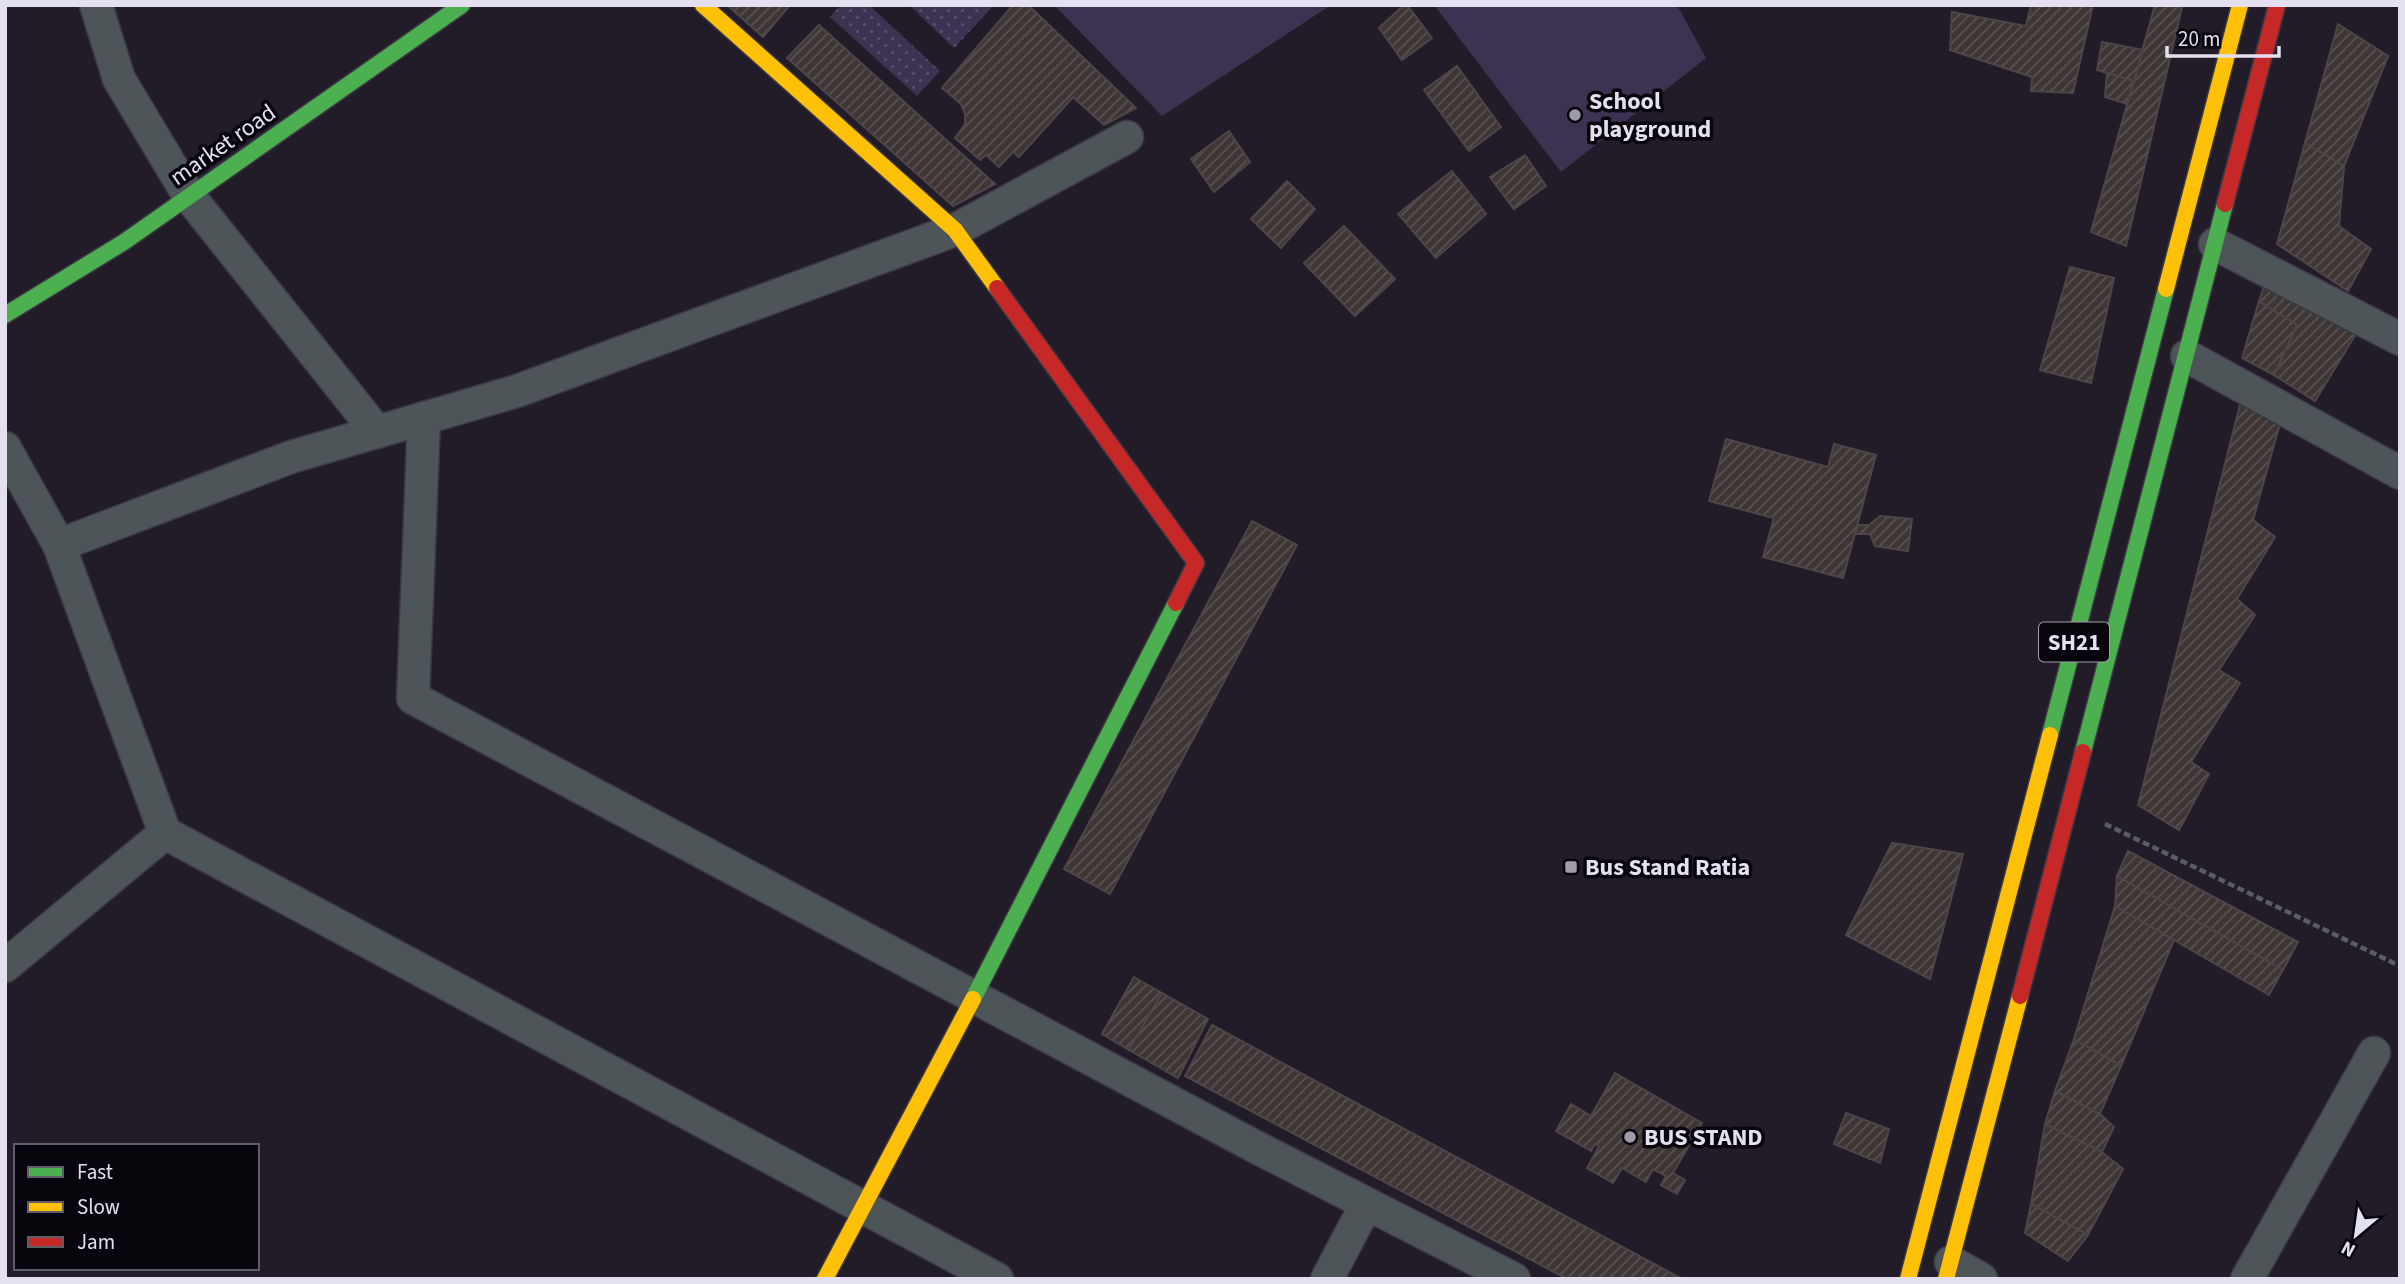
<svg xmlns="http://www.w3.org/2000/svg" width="2405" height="1284" font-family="'Source Sans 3',sans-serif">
  <defs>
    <pattern id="park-dots" width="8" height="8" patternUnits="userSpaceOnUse" patternTransform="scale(1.75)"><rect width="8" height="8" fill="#3e3252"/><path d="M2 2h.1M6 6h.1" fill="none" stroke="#5a4f6b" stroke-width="1.8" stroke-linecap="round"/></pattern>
    <pattern id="building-hatch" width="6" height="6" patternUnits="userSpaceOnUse" patternTransform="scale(1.75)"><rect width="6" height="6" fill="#3e3635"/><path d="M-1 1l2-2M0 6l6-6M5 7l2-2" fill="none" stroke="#5a5353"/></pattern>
  </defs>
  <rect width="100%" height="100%" fill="#211c28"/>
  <!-- park -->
  <g fill="url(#park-dots)">
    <polygon points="841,5 869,5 940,71 917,96 830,17"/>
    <polygon points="909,5 994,5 954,48"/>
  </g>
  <!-- garden -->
  <g fill="#3e3252">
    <polygon points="1054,5 1331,5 1162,116"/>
    <polygon points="1434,5 1677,5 1706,58 1561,172"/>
  </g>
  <!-- building -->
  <g fill="url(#building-hatch)" stroke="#4d4648" stroke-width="2">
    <polygon points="727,5 790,5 763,37"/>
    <polygon points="1013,5 1028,5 1136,108 1104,125 1073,97 1019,157 1013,152 999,167 986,155 980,160 955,138 965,124 965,114 961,104 942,88"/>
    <polygon points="1404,5 1407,5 1432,38 1402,60 1379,28"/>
    <polygon points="2031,5 2093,5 2073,93 2031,91 2032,77 1950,50 1952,12 2026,26"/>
    <polygon points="2155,5 2182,7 2126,246 2091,232"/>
    <polygon points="2338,24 2388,56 2344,166 2305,143"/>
    <polygon points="819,25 995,184 953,206 787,58"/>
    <polygon points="2102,42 2143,50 2134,81 2097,70"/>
    <polygon points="1457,66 1501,127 1469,151 1424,90"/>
    <polygon points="2107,73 2134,81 2127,104 2105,97"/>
    <polygon points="1229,131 1250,162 1214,192 1191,159"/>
    <polygon points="2305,143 2344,166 2339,226 2371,249 2348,291 2277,244"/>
    <polygon points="1525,155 1546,186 1514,209 1490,177"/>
    <polygon points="1452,171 1486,214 1436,258 1398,214"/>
    <polygon points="1287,181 1315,209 1281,248 1251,219"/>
    <polygon points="1344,226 1395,279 1355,316 1304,263"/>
    <polygon points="2070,267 2114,278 2091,383 2040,370"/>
    <polygon points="2266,280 2359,329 2315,401 2274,375 2297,325 2259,301"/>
    <polygon points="2259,301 2297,325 2274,375 2242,358"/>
    <polygon points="2241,401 2281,420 2253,520 2275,537 2237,599 2255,615 2219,670 2240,683 2191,762 2209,774 2179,830 2138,805"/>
    <polygon points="1726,439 1828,467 1834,444 1876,455 1843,578 1763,557 1774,518 1709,501"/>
    <polygon points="1880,516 1912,519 1908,551 1875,546 1870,534 1855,534 1858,525 1869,525"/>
    <polygon points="1252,521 1297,545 1110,894 1064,869"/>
    <polygon points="1892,843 1963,854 1930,979 1846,935"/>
    <polygon points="2128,851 2298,942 2283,970 2117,876"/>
    <polygon points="2117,876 2283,970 2269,995 2115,906"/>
    <polygon points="2115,906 2174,940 2121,1066 2074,1039"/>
    <polygon points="1134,977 1162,993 1129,1050 1102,1034"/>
    <polygon points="1162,993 1208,1019 1178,1078 1129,1050"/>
    <polygon points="1212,1025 1682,1279 1567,1279 1185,1076"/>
    <polygon points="2074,1039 2121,1066 2100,1114 2055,1091"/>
    <polygon points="1615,1073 1702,1123 1673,1173 1685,1180 1677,1194 1661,1185 1666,1176 1653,1169 1646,1182 1622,1168 1613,1183 1587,1168 1599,1146 1595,1144 1591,1151 1556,1131 1571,1104 1591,1116"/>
    <polygon points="2055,1091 2100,1114 2114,1127 2102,1152 2045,1124"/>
    <polygon points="1846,1113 1889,1129 1880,1163 1834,1144"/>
    <polygon points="2045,1124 2102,1152 2123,1169 2088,1235 2031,1204"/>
    <polygon points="2031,1204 2088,1235 2068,1261 2025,1233"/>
  </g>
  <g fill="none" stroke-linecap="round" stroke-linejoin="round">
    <defs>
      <g id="street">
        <polyline points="96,5 119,79 189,196 377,432"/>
        <polyline points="2215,244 2400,339"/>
        <polyline points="2187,356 2400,473"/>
        <polyline points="424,418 413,698 1254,1146 1514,1279"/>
        <polyline points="5,448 59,545 165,833 997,1279"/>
        <polyline points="59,545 291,457 517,391 955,230 1127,137"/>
        <polyline points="5,966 165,833"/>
        <polyline points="1951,1262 1981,1279"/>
        <polyline points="1327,1279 1366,1205"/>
        <polyline points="2247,1279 2374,1053"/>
      </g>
      <g id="fast">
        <polyline points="5,315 124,242 462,5"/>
        <polyline points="2050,735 2166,289"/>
        <polyline points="2083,752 2225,204"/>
        <polyline points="973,999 1176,603"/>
      </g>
      <g id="slow">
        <polyline points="703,5 955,230 997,288"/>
        <polyline points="2166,289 2240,5"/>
        <polyline points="825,1279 973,999"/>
        <polyline points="1908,1279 2050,735"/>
        <polyline points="1946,1279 2020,996"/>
      </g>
      <g id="jam">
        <polyline points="2225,204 2277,5"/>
        <polyline points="997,288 1196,563 1176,603"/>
        <polyline points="2020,996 2083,752"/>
      </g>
    </defs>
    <!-- street casing -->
    <use href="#street" stroke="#3c3843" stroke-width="35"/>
    <!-- fast casing -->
    <use href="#fast" stroke="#3c3843" stroke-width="19"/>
    <!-- slow casing -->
    <use href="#slow" stroke="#3c3843" stroke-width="19"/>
    <!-- jam casing -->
    <use href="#jam" stroke="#3c3843" stroke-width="19"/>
    <!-- path -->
    <polyline stroke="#5a5d63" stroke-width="4.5" stroke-dasharray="7 3.5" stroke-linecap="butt" points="2105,824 2400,966"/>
    <!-- street -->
    <use href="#street" stroke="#4e5558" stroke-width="32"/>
    <!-- fast -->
    <use href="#fast" stroke="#4caf50" stroke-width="16"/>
    <!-- slow -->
    <use href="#slow" stroke="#ffc107" stroke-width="16"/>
    <!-- jam -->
    <use href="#jam" stroke="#c62828" stroke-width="16"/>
  </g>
  <!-- markers -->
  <g fill="#a09ba9" stroke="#08050d" stroke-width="2.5">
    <circle cx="1575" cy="115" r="7"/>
    <rect x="1564" y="860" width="14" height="14" rx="3.5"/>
    <circle cx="1630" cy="1137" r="7"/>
  </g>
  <g text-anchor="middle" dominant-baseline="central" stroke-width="7" stroke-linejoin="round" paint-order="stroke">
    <!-- shield labels -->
    <rect fill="#08050d" stroke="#a39eab" stroke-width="2" x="2039" y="622.5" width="70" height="39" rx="5"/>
    <g font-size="23" font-weight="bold" fill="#e5e0ef">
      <text x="2074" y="642">SH21</text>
    </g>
    <!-- poi labels -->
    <g font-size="24" font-weight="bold" fill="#e5e0ef" stroke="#08050d" text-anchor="start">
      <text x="1589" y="101">School<tspan x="1589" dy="28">playground</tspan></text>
      <text x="1585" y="867">Bus Stand Ratia</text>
      <text x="1644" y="1137">BUS STAND</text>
    </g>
    <!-- street labels -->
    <g font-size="24" fill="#e5e0ef" stroke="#08050d">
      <text transform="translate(223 145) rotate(-35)">market road</text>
    </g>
  </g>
  <!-- border -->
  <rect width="2405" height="1284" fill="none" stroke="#e5e0ef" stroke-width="14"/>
  <!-- legend -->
  <rect x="14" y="1144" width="245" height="126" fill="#08050d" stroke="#605d67" stroke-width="2"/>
  <rect x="28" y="1167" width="35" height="10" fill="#4caf50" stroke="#605d67" stroke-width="2"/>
  <text x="77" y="1179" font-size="21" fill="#e5e0ef">Fast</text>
  <rect x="28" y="1202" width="35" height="10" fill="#ffc107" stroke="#605d67" stroke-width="2"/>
  <text x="77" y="1214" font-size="21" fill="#e5e0ef">Slow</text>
  <rect x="28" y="1237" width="35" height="10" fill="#c62828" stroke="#605d67" stroke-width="2"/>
  <text x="77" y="1249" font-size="21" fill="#e5e0ef">Jam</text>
  <!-- north arrow -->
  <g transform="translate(2356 1235) rotate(209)" stroke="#08050d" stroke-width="5" paint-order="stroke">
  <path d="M0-5L12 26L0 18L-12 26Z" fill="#e5e0ef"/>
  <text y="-10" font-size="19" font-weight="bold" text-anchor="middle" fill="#e5e0ef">N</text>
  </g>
  <!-- scale -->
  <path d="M2167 46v10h112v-10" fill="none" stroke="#e5e0ef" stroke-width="3.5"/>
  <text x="2178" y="46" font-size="21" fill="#e5e0ef" stroke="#08050d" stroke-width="5" paint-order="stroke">20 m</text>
</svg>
